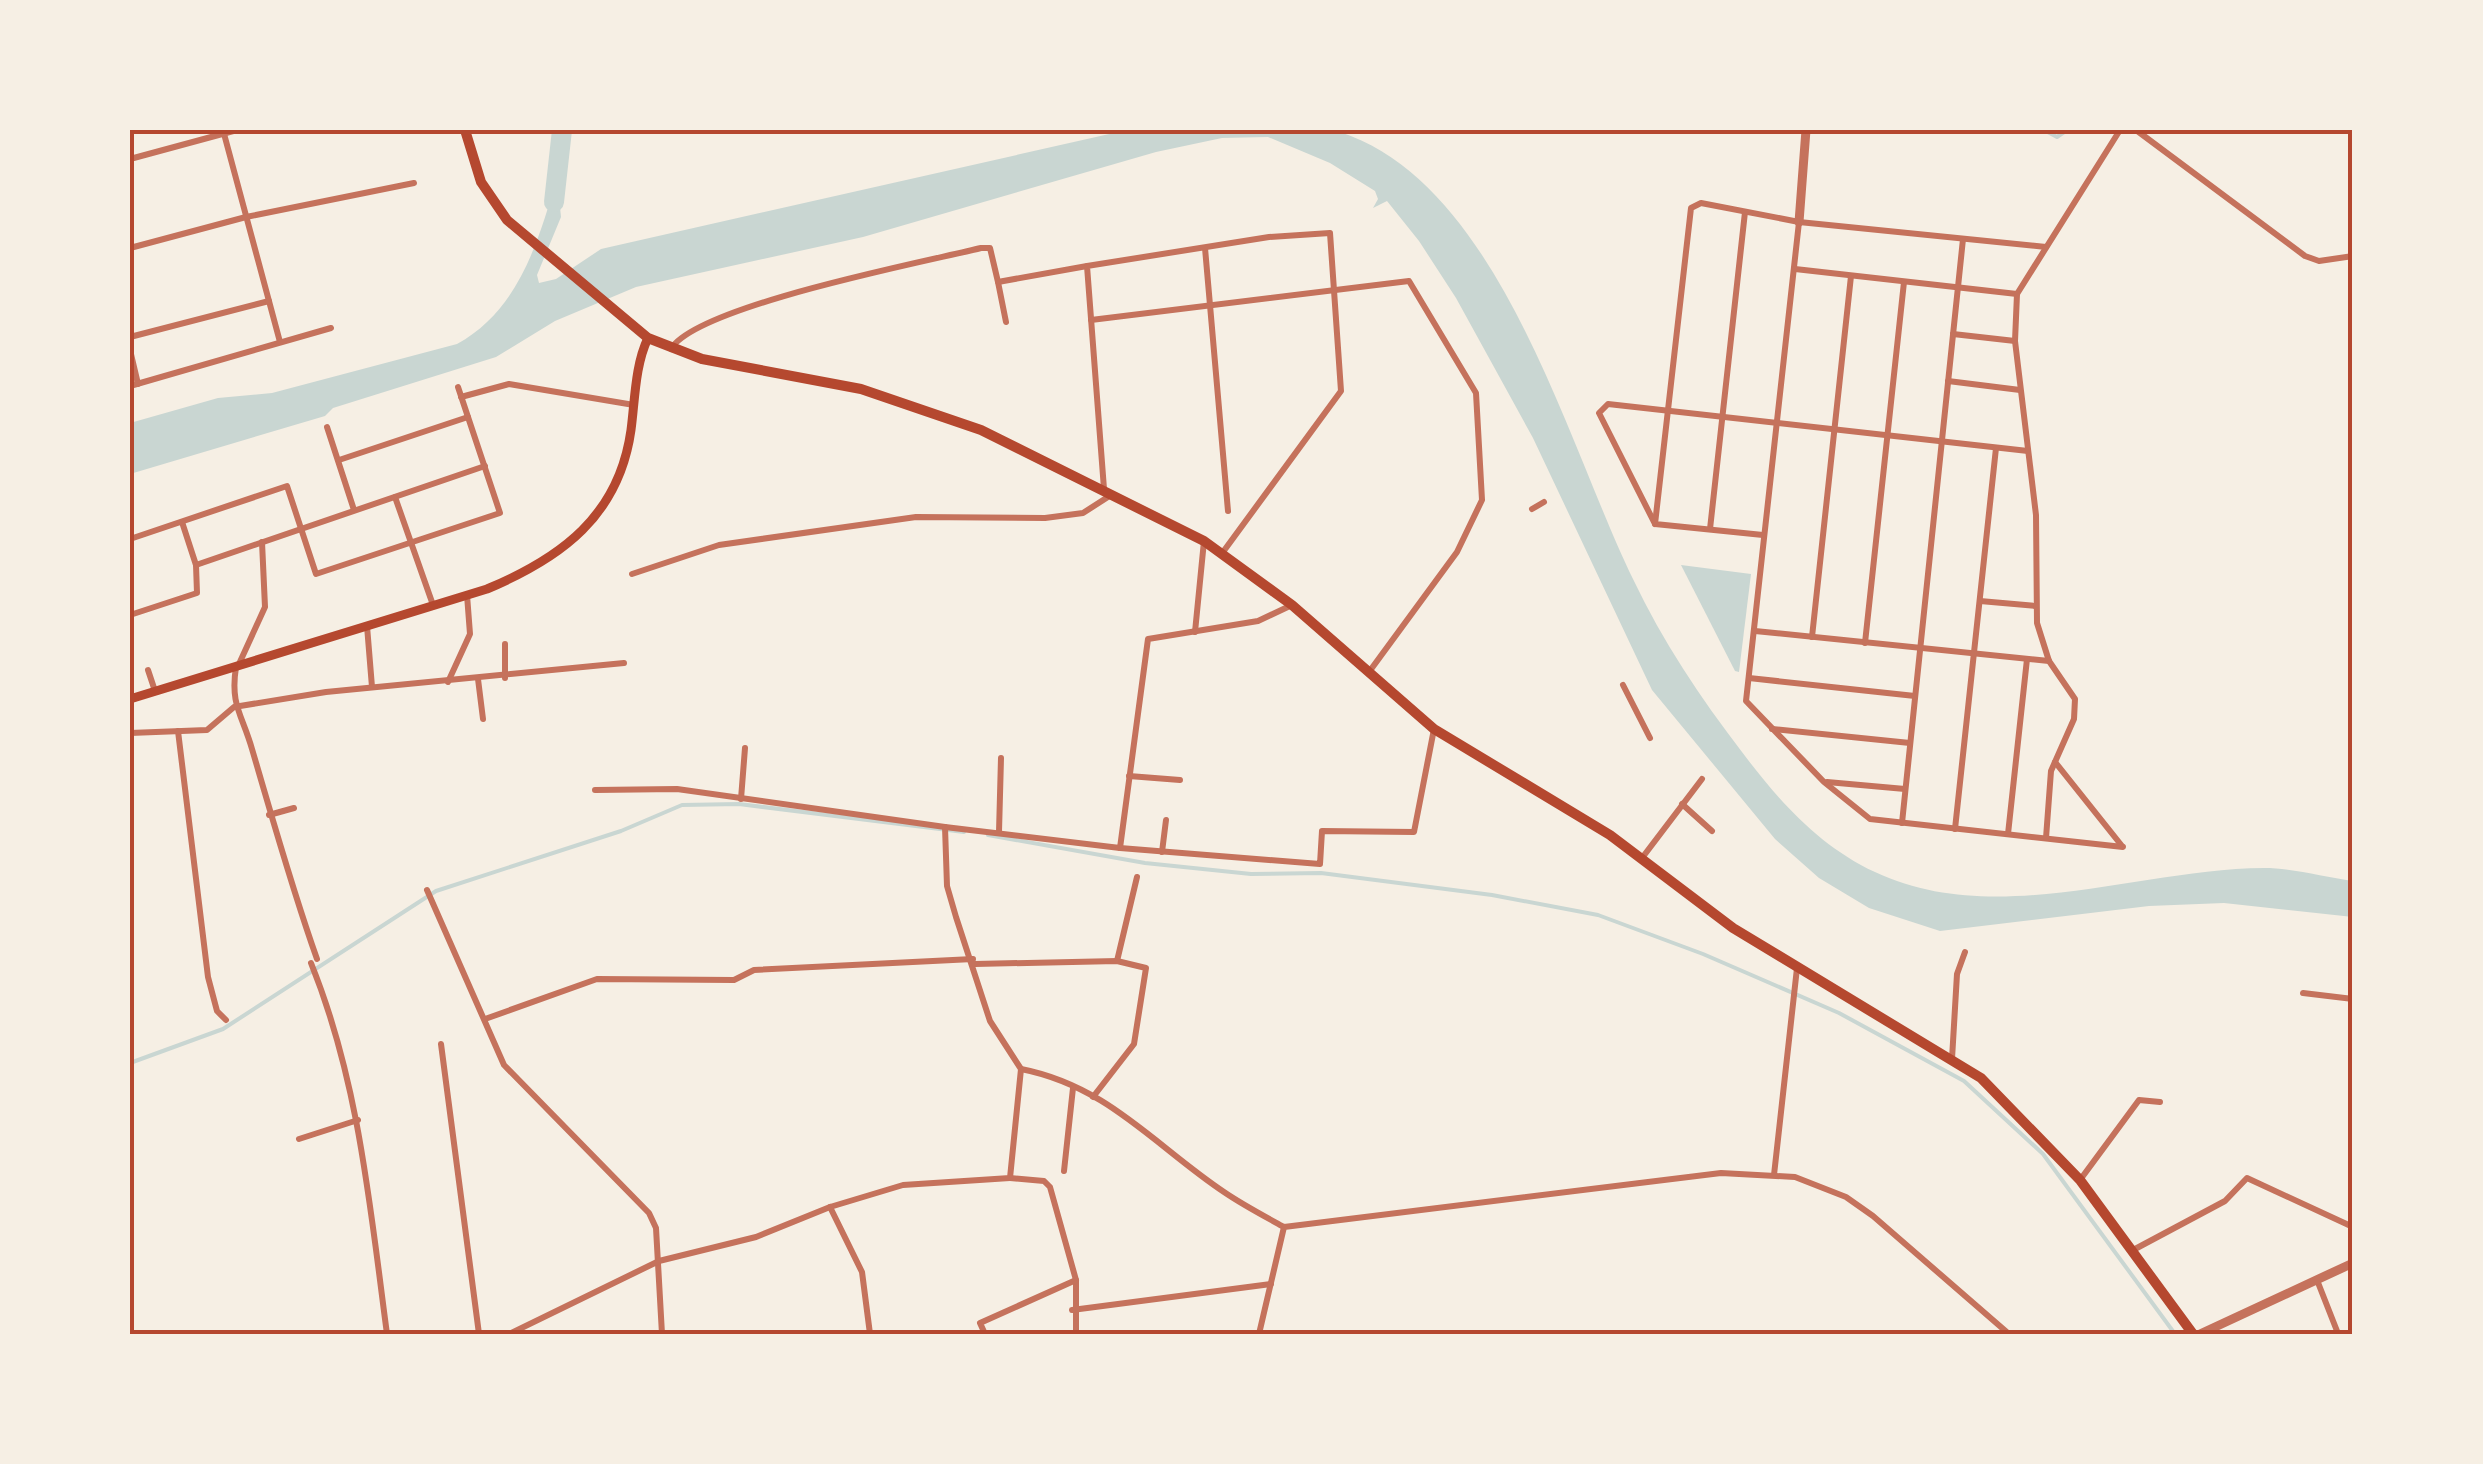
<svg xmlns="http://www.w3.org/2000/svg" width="2483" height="1464" font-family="Raleway,sans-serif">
  <rect width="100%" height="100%" fill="#f6efe4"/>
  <!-- water -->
  <g fill="#c9d6d2">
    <path d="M1127 130C1176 130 1226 130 1275 130 1295 130 1321 126 1340 132 1500 184 1566 442 1633 579 1663 642 1700 697 1742 752 1778 800 1819 846 1875 872 1996 929 2137 869 2264 868 2293 868 2324 877 2353 881V917L2224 903 2149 906 1940 931 1869 908 1819 878 1775 839 1652 690 1533 438 1456 298 1419 241 1387 201 1373 208 1378 199 1375 191 1330 163 1268 137 1222 138 1156 152 863 237 636 287 555 321 496 357 333 408 325 416 130 474V423L218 398 272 393 457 344C519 310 538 242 557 178L561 217 537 275 539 283 556 279 601 249Z"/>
    <polygon points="1681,565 1751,574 1739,672 1735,671"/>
  </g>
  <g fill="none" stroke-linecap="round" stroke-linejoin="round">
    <!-- stream -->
    <g stroke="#c9d6d2" stroke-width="4">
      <polyline points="2044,130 2057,137 2067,130"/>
      <polyline points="988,835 1145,863 1251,874 1321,873 1492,895 1598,915 1703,954 1839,1013 1964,1081 2043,1154 2175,1334"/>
      <polyline points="130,1063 223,1029 436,891 621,831 682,805 739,804 964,832"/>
    </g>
    <!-- river -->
    <polyline stroke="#c9d6d2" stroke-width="20" points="554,202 562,130"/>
    <!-- minor -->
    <g stroke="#c5725c" stroke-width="6">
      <polyline points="223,130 280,342"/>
      <polyline points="2136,130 2305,256 2319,261 2353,256"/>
      <polyline points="130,159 237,130"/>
      <polyline points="1799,222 1746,701 1824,782 1870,819 2123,847"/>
      <polyline points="130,248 246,217 414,183"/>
      <polyline points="1205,248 1228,511"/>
      <polyline points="1795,269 2017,294"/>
      <polyline points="998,282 1006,322"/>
      <polyline points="1091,320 1409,281 1476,393 1482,500 1457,552 1369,672"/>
      <polyline points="1953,334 2015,341"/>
      <polyline points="130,337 269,301"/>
      <path d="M671 349C696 306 924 262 981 248H990L998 282 1087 266"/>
      <polyline points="130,350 138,384"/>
      <polyline points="1948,381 2020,390"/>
      <polyline points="130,386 331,328"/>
      <polyline points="461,397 509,384 634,405"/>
      <polyline points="327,427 354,510"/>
      <polyline points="339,460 468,417"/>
      <polyline points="1104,489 1087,266 1269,237 1330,233 1341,391 1223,552"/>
      <polyline points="395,497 433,605"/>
      <polyline points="1532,509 1544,502"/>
      <polyline points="1655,524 1599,413 1608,404 2028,451"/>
      <polyline points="1710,529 1745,212"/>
      <polyline points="1763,535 1655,524 1691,208 1701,203 1799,222 2046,247"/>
      <polyline points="130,539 287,486 316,574 500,513 458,387"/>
      <polyline points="196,565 485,466"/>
      <polyline points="632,574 719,545 916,517 1045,518 1083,513 1111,495"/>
      <polyline points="1980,601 2036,606"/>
      <polyline points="130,615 197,593 196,565 182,522"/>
      <polyline points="367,626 372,687"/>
      <polyline points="1755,631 2049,661"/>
      <polyline points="1195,632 1204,541"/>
      <polyline points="1812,637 1851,276"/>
      <polyline points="1865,643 1904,282"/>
      <polyline points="505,644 505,678"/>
      <polyline points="239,664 265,607 262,542"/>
      <path d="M236 667C230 705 242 714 252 749 273 820 292 889 317 959"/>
      <polyline points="148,670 155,691"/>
      <polyline points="1749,678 1915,696"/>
      <polyline points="478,679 483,719"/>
      <polyline points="448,682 470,634 467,595"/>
      <polyline points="1623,685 1650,738"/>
      <polyline points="1772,729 1910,743"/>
      <polyline points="178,731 208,977 217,1011 226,1020"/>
      <polyline points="130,733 207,730 234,707 326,692 624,663"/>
      <polyline points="2055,762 2122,846"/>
      <polyline points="1129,776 1180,780"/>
      <polyline points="1827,782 1905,789"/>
      <polyline points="595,790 677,789 945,827"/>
      <polyline points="741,799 745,748"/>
      <polyline points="1682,804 1712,831"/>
      <polyline points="269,815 294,808"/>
      <polyline points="1902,823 1963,239"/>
      <polyline points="1955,829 1996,448"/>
      <polyline points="999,832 1001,758"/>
      <polyline points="2008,834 2027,659"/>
      <polyline points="2046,838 2051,771 2074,719 2075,699 2049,661 2037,623 2036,515 2015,341 2017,294 2120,130"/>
      <polyline points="1120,848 1320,864 1322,831 1414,832 1434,729"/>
      <polyline points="1162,852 1166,820"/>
      <polyline points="1642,858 1702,779"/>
      <polyline points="427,890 504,1065 649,1213 656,1228 662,1334"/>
      <polyline points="1117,961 1137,877"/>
      <path d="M311 963C359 1082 370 1207 387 1334"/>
      <polyline points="975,964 1117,961 1146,968 1134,1044 1093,1097"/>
      <polyline points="2303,993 2353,999"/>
      <polyline points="485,1019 597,979 734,980 754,970 973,959"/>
      <polyline points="441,1044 479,1334"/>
      <polyline points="1952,1059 1957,974 1965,952"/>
      <path d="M1021 1069C1108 1086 1155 1146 1224 1192 1243 1205 1264 1216 1284 1227"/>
      <polyline points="299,1139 358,1120"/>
      <polyline points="1064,1171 1073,1088"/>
      <polyline points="1774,1175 1797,968"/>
      <polyline points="1010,1178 1044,1181 1050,1187 1076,1280 1076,1334"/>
      <polyline points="2080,1180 2139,1100 2160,1102"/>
      <polyline points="830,1207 862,1272 870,1334"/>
      <polyline points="2135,1249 2225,1201 2247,1178 2353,1227"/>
      <polyline points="2317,1280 2337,1331"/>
      <polyline points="1072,1310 1271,1284"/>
      <polyline points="509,1334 659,1261 756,1237 830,1207 903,1185 1010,1178 1021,1069 990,1021 956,917 947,886 945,827 1120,848 1148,639 1258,621 1292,605"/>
      <polyline points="985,1334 980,1323 1076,1280"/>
      <polyline points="1259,1334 1284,1227 1721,1173 1795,1177 1846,1197 1873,1216 2009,1334"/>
    </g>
    <!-- tertiary -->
    <g stroke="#c5725c" stroke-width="9">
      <polyline points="1799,222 1806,130"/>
      <polyline points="2200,1334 2353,1263"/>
    </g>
    <!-- secondary -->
    <path stroke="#b5482f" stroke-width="9" d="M130 699 487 589C561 558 619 516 631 430 635 400 635 365 648 338"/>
    <!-- primary -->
    <polyline stroke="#b5482f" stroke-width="10" points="465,130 481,182 507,220 648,338 702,359 861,389 981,430 1204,541 1292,605 1434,729 1610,835 1733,928 1981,1078 2080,1180 2193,1334"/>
  </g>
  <!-- border -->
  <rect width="2483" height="1464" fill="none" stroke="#f6efe4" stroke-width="265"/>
  <rect x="132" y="132" width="2218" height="1200" fill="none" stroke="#b5482f" stroke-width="4"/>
</svg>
